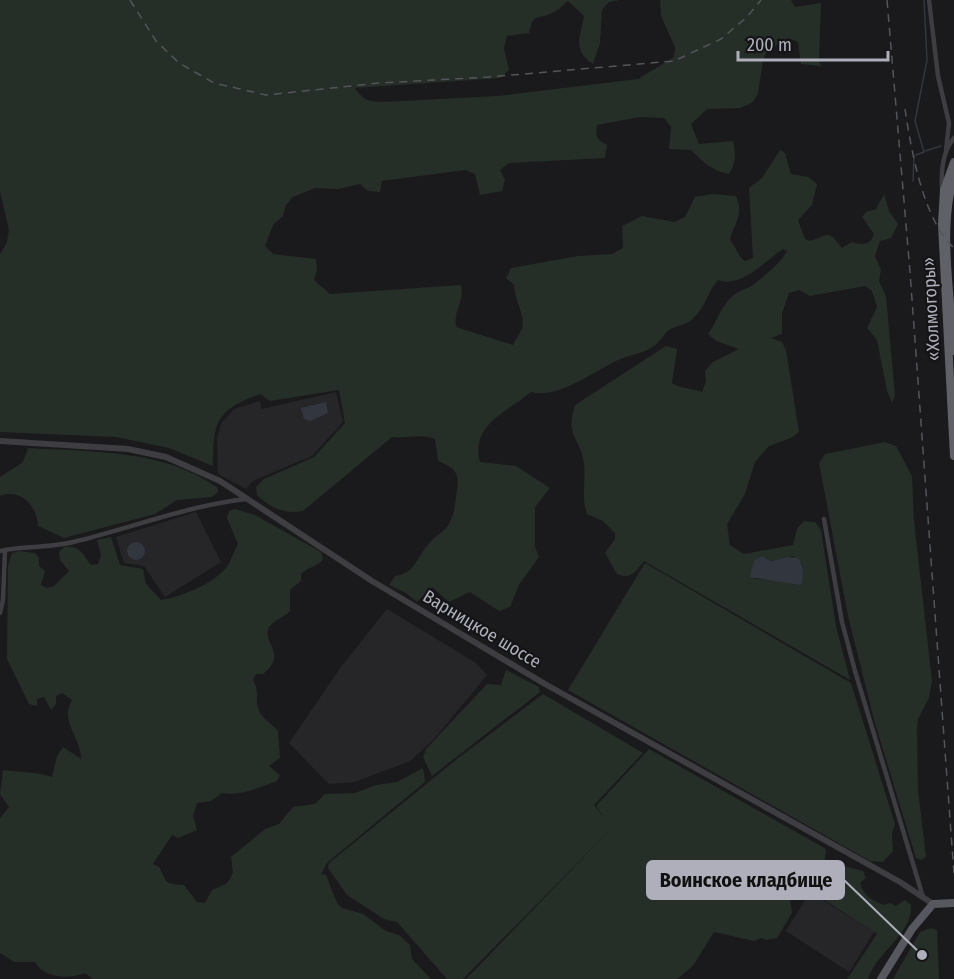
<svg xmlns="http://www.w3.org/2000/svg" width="954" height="979" font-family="'Fira Sans Condensed',sans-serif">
  <rect width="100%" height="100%" fill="#1a1a1c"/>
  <!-- built -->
  <g fill="#262629">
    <polygon points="336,392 343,422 312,456 253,481 246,489 218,474 217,437 222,422 234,409 260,401 262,409"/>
    <polygon points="196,512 221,562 165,597 144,566 124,563 116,537"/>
    <polygon points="387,609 476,663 487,675 434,739 410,761 355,782 329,784 289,743 341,667"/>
    <polygon points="810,892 874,932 849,972 786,931"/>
  </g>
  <!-- green -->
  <g fill="#262e28" fill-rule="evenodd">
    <path d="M0 0H620L609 2 602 10 600 43 593 64C571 49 581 37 584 16L568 1C563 5 558 11 552 13 538 20 533 12 529 33L507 36 504 48 509 70 500 78 355 88C362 99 368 102 382 102L498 96 638 79 674 57 675 47 661 16 660 0H791L795 7 821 3 819 61 821 66 801 64 798 42 788 38 768 50 763 60 758 94 752 103 740 108 707 109 691 124 699 144 733 141C736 154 736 162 729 174 712 171 703 162 691 150L669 149 671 127 664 118 640 117 597 125C595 137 597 140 607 145L605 158 509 163 500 170 505 180 502 191 480 195 475 174 465 170 382 181 380 192 368 191 360 184 338 189 315 188 293 197 286 205 283 216 273 225 265 246 273 254 316 259 317 270 314 280 330 294 461 285C465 301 453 311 456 327L513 345C515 340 520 334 522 328 526 317 514 299 514 285L506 278 511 268 578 256 612 254 623 248 622 226 642 216 675 222 685 217 695 197 712 194 736 196C744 215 735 222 730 239L741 258 745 261 753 258 749 188 762 178 780 150 785 153 791 174 808 177 817 184 812 205 798 220 805 239 810 241 826 235 832 236 842 248 852 242C862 245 870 246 874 234L862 217 866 212 876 209 884 194 889 211 898 224 891 238 880 241 875 256 881 270 879 281 886 296 895 395 892 403 887 391 877 340 867 328 877 307 872 291 865 286 810 296 799 290 789 293 782 313V334L771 338 782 342 786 350 799 432 791 438 769 446 755 462 745 494 727 524 730 545 744 554 793 545 797 529 804 521 815 522 821 530 836 626 850 680 644 561C635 572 631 580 617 574L605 553 615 539V533L603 521 587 514C581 498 586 479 584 463 580 437 565 437 575 405L666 346 677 349 672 383C682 389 691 388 702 392L706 381 705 371 713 362 739 349 716 341 708 334C718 321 720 306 734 295 739 290 748 289 754 284 765 275 780 264 787 251L783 249C764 261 742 289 718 280 706 294 707 307 690 321 684 326 676 325 669 330 663 335 660 342 654 346 645 353 633 354 623 358 597 368 560 400 531 392 507 412 470 425 480 462L516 466 550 488 535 507V547L539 557 519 585 510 607 499 611 470 592 449 602 432 587 417 602 406 593 389 585 395 576C414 574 416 559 427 546 432 538 441 534 447 527 454 517 455 507 456 496 459 476 460 470 438 461L435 439C421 433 407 439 392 437L303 511C285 515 269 507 257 495L256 487 264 479 314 457 345 423 339 390 270 401 260 394C217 410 213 420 213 466L169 448 116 437 0 432V254L7 242 9 230 0 192ZM762 556 771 561 793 556 802 563 803 574 795 584 784 580 755 579Z"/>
    <polygon points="885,442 896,446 912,476 914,521 932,681 929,698 918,719 917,730 918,790 926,857 921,860 916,858 874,720 848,616 819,463 825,454"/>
    <path d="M28 448C92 452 164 449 218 488V492L212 497 177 500 155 514 64 538 38 526C37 506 21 488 0 496V477L23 462Z"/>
    <path d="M235 509 255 515 321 552 323 559C317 567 308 567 301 574V581L290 590V611C284 618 270 621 268 630 265 645 287 655 263 674H256L253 680C260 693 255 696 258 708 260 717 272 724 278 731L280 758 269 766 280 775 277 781C258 788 242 796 222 793L211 801 197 803 193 816 197 830 178 838 172 835 153 864 159 867C168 883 163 884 184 885L197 902 205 903 212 890 226 884 230 879 233 872 231 857 265 829 279 824 293 807 315 804 325 794 355 793 376 785 397 782 423 768 425 782 327 863 321 874 326 875 337 903 342 908 363 914 386 931 399 935 410 945 412 959 431 979H93L85 973C70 979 44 979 35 962H14L0 953V818L9 807 0 794 3 770C20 772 36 772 52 777L57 756 63 747 81 759C81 737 59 721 72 700L62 693 56 696V704L51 710 44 697 37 699V706L29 704 7 659 8 566 12 553 20 551 35 553 39 558V566L45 571 41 585 47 588 54 586 69 571 60 560 59 552 64 547C81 545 82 554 91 565L98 564 101 555 97 540 111 537 120 565 143 569 146 584 161 600C180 597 211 585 225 569 231 563 233 552 238 544L227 518 229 511Z"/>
    <polygon points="645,563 851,683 895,824 892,834 893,851 883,862 870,861 568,690"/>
    <polygon points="506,670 539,687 540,692 432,776 423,757 426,749 487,684 501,685"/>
    <path d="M543 694 643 753 594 805 605 819 596 806 649 749 826 849 824 867 827 874 835 875 841 868 848 867 863 871 866 878 860 883C863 895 872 900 883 905L890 903 896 906 905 900 911 905C913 933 876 953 868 979H847L877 934 803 886 790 898 792 913 777 938 766 940 761 938 754 941 714 932 693 966 677 979H466L612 828 463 979H447L397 922 384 919 347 895 328 868 329 863 457 759Z"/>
    <polygon points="931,928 937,930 939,979 893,979 920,932"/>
  </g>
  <!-- water -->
  <g fill="#31363f">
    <polygon points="326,402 328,413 310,421 304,419 301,408"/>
    <circle cx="136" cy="551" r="9"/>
    <path d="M762 556 771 561 788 557 798 558C804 565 804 576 801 585L750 577 754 561Z"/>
  </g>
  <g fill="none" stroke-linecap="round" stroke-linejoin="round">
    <!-- stream -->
    <g stroke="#31363f" stroke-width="1.5">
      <polyline points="925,151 941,146"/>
      <polyline points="916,155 924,152 915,121 927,60 924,0"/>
      <polyline points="913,181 914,156"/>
    </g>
    <!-- minor -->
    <g stroke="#3d3d42" stroke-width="4.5">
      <polyline points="929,0 938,76 949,123 946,150"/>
      <path d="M942 189C941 172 942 152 954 138"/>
      <polyline points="824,519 842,622 855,671 923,897"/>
      <path d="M0 551C25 546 52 548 77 541 134 527 187 506 246 499"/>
      <polyline points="0,613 3,600 5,550"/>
    </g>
    <!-- tertiary -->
    <polyline stroke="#3d3d42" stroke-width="6" points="0,441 128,449 166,457 220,481 372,581 545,684 900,882 933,904"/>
    <!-- primary -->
    <polyline stroke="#57585f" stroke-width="8" points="881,979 912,929 933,904 954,903"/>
    <!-- trunk -->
    <g stroke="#606068" stroke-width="8">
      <polyline points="954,162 944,190 942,224 954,456"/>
      <path d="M954 177C938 228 951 298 954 351"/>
    </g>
    <!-- rail -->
    <g stroke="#54555b" stroke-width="1.5" stroke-dasharray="8 6" stroke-linecap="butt">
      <polyline points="130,0 156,41 179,63 214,83 266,95 379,83 489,77 674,61 721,39 747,17 761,0"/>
      <polyline points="887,0 910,272 954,874"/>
      <path d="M905 109C911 149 923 220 954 248"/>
    </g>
  </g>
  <g text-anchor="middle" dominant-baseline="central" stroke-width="4.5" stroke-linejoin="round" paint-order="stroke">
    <!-- street labels -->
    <g font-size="18" fill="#aeafba" stroke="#151517">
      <text transform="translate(931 309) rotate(-93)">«Холмогоры»</text>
      <text transform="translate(482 629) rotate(31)">Варницкое шоссе</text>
    </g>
  </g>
  <!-- callouts -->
  <path fill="none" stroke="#aeafba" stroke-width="2" d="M922 955L844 880"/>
  <circle fill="#aeafba" stroke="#151517" stroke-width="2" cx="922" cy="955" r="6"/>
  <rect fill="#aeafba" stroke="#aeafba" stroke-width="2" x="647" y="861" width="197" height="38" rx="6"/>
  <g font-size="20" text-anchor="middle" font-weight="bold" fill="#111">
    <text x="746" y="887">Воинское кладбище</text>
  </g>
  <!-- scale -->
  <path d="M738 51v9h150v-9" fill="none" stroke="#aeafba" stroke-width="3"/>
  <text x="747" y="51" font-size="18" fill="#aeafba" stroke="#151517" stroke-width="4.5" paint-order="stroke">200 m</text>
</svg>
